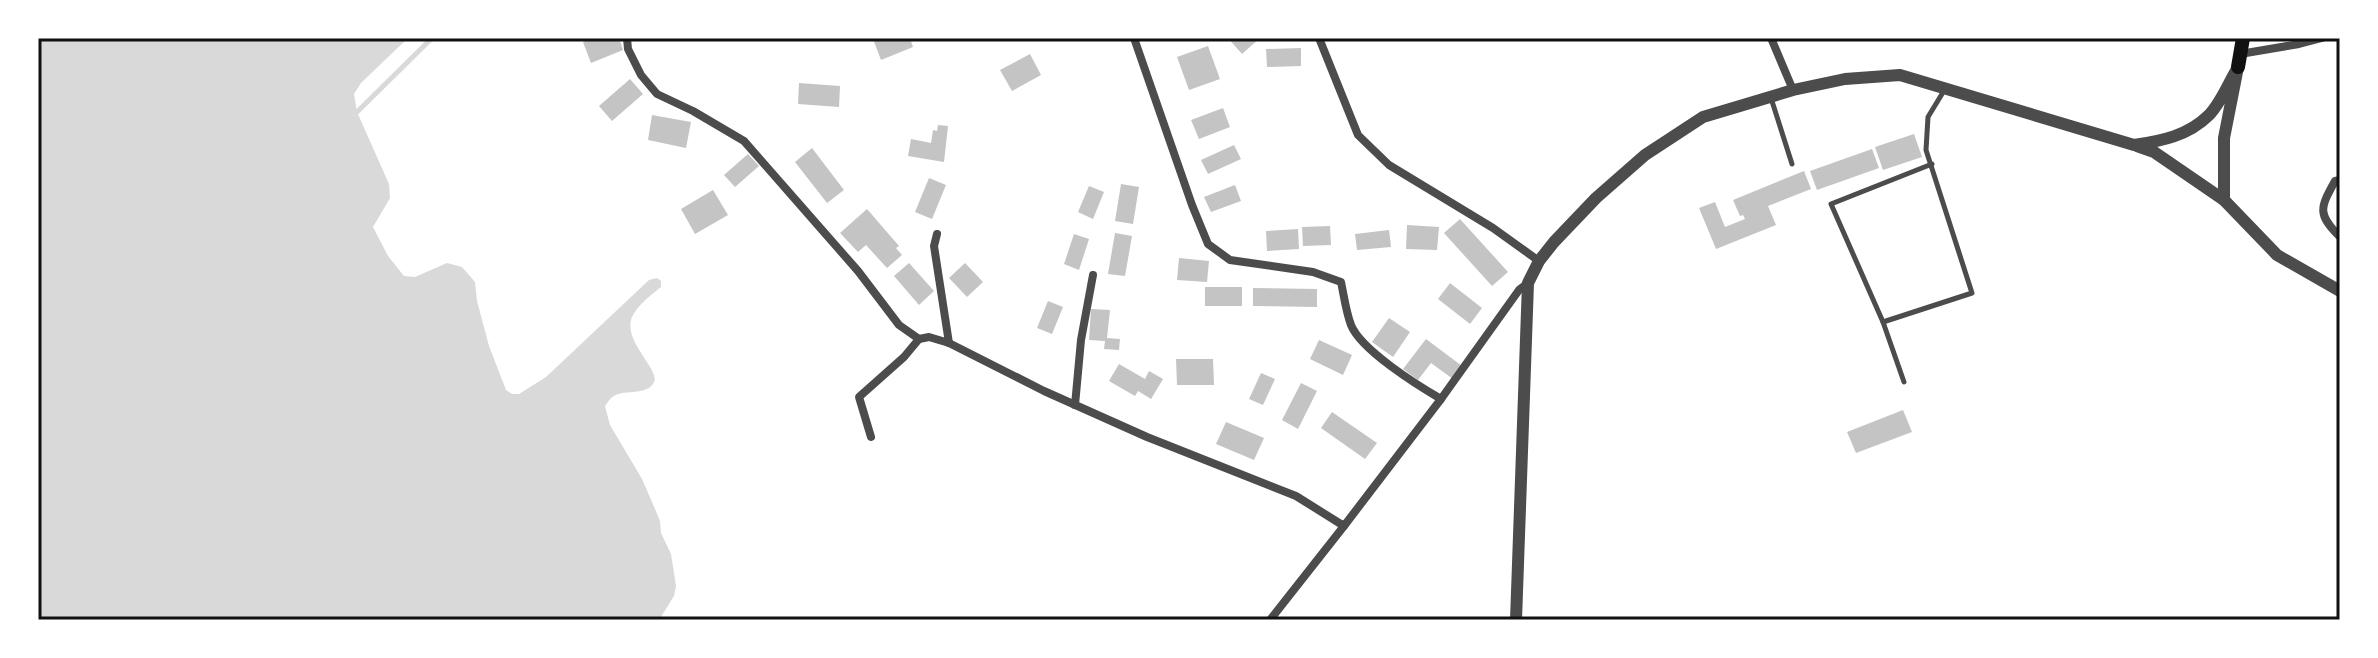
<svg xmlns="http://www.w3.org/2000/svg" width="2378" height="658" font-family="'Alegreya Sans',sans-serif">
  <rect width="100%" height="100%" fill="#fff"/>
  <!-- water -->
  <path fill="#d9d9d9" d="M38 38H408L361 83 354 94 357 112 389 184 390 198 373 227 388 256 404 276 415 277 447 263 462 267 475 282 477 301 489 346 506 390 512 394H519L546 377 649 280 657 278 661 281V287C651 295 635 307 631 320 625 343 660 370 654 382 648 396 625 389 614 396 610 398 608 402 605 406L610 425 642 479 655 509 660 521 661 533 671 554 676 586 674 596 659 620H38Z"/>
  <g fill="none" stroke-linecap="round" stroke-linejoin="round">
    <!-- stream -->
    <polyline stroke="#d9d9d9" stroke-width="5" points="357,112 432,38"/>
  </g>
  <!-- building -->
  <g fill="#c4c4c4">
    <polygon points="592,38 619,38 623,50 591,63 583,42"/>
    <polygon points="875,38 910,38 913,47 881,60 873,39"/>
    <polygon points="1228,38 1260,38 1242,54"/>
    <polygon points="1208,46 1220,79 1189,90 1177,57"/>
    <polygon points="1301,48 1301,66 1267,67 1266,49"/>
    <polygon points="1030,54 1041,75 1012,91 1000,70"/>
    <polygon points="630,79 643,94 612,121 599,106"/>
    <polygon points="799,83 840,86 839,107 798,104"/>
    <polygon points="1223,108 1230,127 1199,139 1191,120"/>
    <polygon points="652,115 691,122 686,148 648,140"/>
    <polygon points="938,125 948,126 944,162 908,156 911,139 931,143 933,130 937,131"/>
    <polygon points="1914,134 1922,157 1883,170 1875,147"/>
    <polygon points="1234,145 1241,159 1208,174 1201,160"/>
    <polygon points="812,148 844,190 827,203 795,162"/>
    <polygon points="1872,149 1879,168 1817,190 1810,171"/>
    <polygon points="748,154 759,166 735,187 724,175"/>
    <polygon points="1804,171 1811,189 1768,206 1776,225 1716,249 1699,208 1715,202 1725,227 1745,219 1743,215 1740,216 1733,200"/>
    <polygon points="929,178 946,185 932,219 915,212"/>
    <polygon points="1121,184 1139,187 1133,224 1115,221"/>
    <polygon points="1235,185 1241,201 1211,212 1204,197"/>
    <polygon points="1089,186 1104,192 1093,219 1078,212"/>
    <polygon points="713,190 728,215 695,234 681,209"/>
    <polygon points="867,209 899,246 896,248 902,255 887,268 866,245 858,252 840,233"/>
    <polygon points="1460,219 1508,272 1492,286 1444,233"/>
    <polygon points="1407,225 1439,227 1437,250 1406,249"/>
    <polygon points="1330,226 1331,245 1303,246 1302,227"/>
    <polygon points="1298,229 1299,249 1267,251 1266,231"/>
    <polygon points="1389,230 1391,247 1357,250 1355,234"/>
    <polygon points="1115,233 1132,236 1125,276 1108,274"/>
    <polygon points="1074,234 1089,239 1079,270 1064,264"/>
    <polygon points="1179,258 1209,261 1207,282 1177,280"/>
    <polygon points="909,263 934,291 919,305 894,276"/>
    <polygon points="965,263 983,282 967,297 949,278"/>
    <polygon points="1450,283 1482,308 1470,324 1438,299"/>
    <rect x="1205" y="287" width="37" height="19"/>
    <polygon points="1253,288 1317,289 1317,307 1253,306"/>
    <polygon points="1048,301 1063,307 1052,334 1037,328"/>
    <polygon points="1091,309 1110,310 1107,338 1120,339 1119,350 1104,349 1105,341 1089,340"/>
    <polygon points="1389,318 1410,332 1393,357 1372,342"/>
    <polygon points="1426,339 1462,366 1453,379 1431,363 1418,380 1403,369"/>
    <polygon points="1319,340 1352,355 1343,375 1310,359"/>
    <polygon points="1176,359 1213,359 1214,385 1177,385"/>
    <polygon points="1119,364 1145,379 1149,371 1163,379 1151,399 1138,391 1135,396 1109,381"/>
    <polygon points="1261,373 1275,379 1263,405 1249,399"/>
    <polygon points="1301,383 1317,391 1298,429 1282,420"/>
    <polygon points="1903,410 1912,432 1856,453 1847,432"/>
    <polygon points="1332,412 1377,443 1365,459 1321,428"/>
    <polygon points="1226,422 1264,438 1254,460 1216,444"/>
  </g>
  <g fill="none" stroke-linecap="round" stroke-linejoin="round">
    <!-- service -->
    <g stroke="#4c4c4c" stroke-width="5">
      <polyline points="1771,98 1792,164"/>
      <polyline points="1883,322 1831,204 1932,164"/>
      <polyline points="1904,382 1883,322 1972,293 1926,150 1928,117 1945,89"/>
    </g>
    <!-- minor -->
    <g stroke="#4c4c4c" stroke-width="8">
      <polyline points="627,38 628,49 641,75 657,94 693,111 744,141 858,271 899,325 919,339 929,337 949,343 1044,391 1147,437 1296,496 1344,526 1441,399 1519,290 1528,283"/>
      <path d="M1134 38 1192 205 1208 244 1230 260 1313 272 1341 282C1344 296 1346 312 1351 325 1361 350 1417 385 1441 399"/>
      <polyline points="1319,38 1358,135 1389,165 1493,228 1539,261"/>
      <polyline points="1771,38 1793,90"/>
      <polyline points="2240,54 2299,44 2322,38"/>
      <path d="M2340 180 2335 181C2320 208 2317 214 2340 237"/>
      <polyline points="937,234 934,246 949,343"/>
      <polyline points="1075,405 1081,340 1093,275"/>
      <polyline points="871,437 859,397 904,357 919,339"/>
      <polyline points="1270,620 1344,526"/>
    </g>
    <!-- tertiary -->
    <g stroke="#4c4c4c" stroke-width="12">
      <polyline points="2137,146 2154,152 2224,200"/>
      <path d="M1516 620 1528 283 1539 261 1554 242 1596 198 1645 155 1703 117 1793 90 1845 79 1900 75 2134 145C2161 141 2188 136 2209 115 2221 103 2229 82 2238 67L2224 138V200L2277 255 2340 291"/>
    </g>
    <!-- primary -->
    <polyline stroke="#111" stroke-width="14" points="2238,67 2243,38"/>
  </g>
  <!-- border -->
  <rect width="2378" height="658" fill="none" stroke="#ffffff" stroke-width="80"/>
  <rect x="40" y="40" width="2298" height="578" fill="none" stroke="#111" stroke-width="3"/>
</svg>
